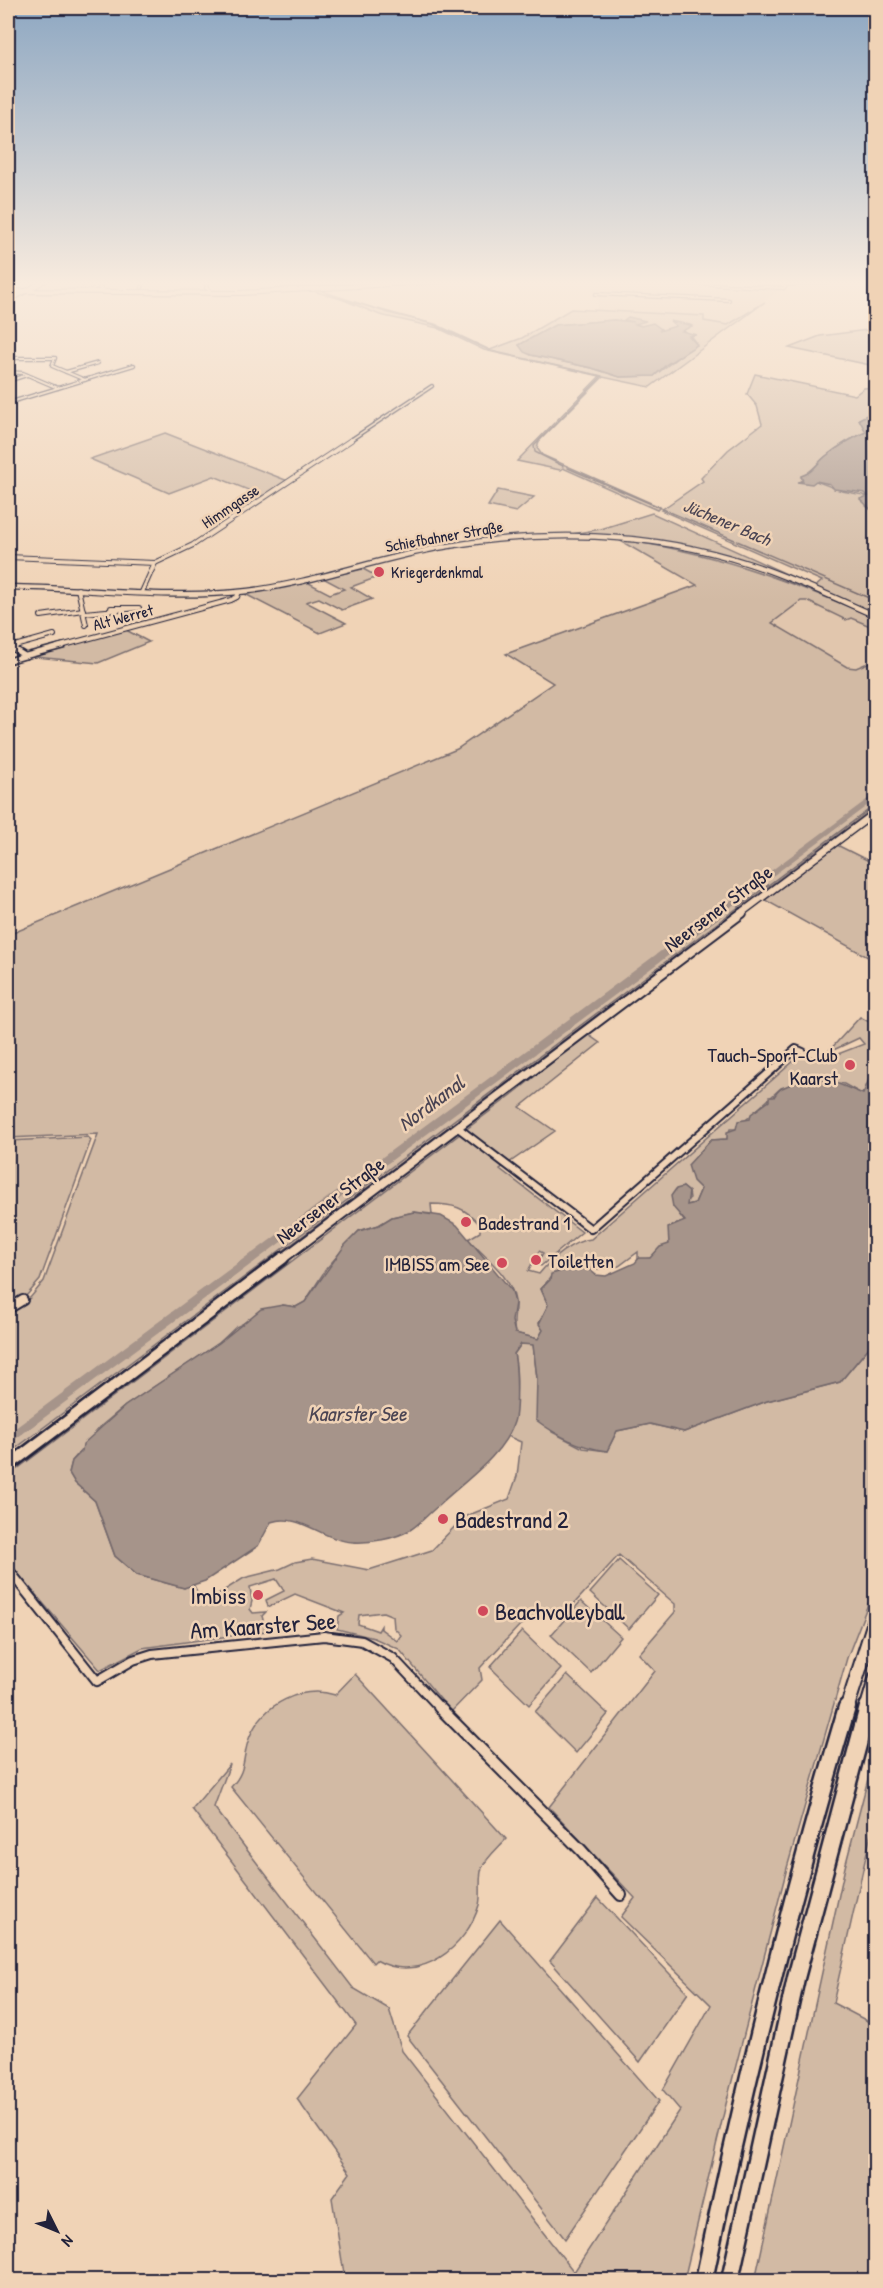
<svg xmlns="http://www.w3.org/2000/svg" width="883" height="2288" font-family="'Patrick Hand',sans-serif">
  <rect width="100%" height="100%" fill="#f0d3b6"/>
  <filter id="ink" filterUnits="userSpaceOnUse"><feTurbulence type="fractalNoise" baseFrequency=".0167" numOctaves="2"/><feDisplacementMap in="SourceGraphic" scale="12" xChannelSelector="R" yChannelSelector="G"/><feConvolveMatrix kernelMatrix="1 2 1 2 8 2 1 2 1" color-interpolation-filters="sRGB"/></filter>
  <g filter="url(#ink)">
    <!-- built -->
    <g fill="#e1c6ad">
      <polygon points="594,281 645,281 783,288 729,325 703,321 703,316 596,310 600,296 591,295"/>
      <polygon points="801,601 807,601 846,620 851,618 875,628 875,660 856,668 847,667 772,623"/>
    </g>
    <!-- green -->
    <g fill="#d2baa4" stroke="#7a6e70" stroke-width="1.5" fill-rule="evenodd">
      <path d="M322 291 388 313 435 324 490 350 522 338 571 309 704 316V321L728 325 765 302 650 387 603 377 539 441 537 448 542 455 660 507 657 510 563 468 560 470 517 461 600 376 484 350 438 328 380 315ZM614 320 648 327 646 331 648 333 679 331 689 334 696 343 654 376 620 377 592 368 531 355 519 345 555 325Z"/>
      <polygon points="875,329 875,366 789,348 820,336"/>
      <path d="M755 374 855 395 864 388 875 387V411L859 419 866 432C851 438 839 446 826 456 817 463 812 472 801 477L804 479 800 481H816L842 491 869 496 866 506 875 513V615L816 589 710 551 604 535 572 534 601 529 652 513 815 587 822 581 661 510 703 481 701 478 728 450 762 424 757 406 747 394Z"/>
      <polygon points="165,433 288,481 263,496 214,476 169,493 90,459"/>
      <polygon points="498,490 534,497 516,512 488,506"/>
      <path d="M619 540C709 550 793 582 875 618V628L851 618 846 620 807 601H801L772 623 847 667 856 668 875 660V805L8 1454V1311L30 1298 44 1281 98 1134 8 1138V935L457 749 553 683 506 654 697 585Z"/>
      <polygon points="363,569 378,577 351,587 372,599 342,610 319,598 306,602 346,623 320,633 245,594 307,582 330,594 344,589 323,578"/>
      <polygon points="124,629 149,642 98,663 25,656"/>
      <polygon points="875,807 461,1120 458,1119"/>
      <polygon points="837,845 875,864 875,961 765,900"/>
      <path d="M860 1017 875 1025V1064L865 1092 860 1093 844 1084 812 1078 781 1088 736 1129H730L727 1139 711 1140 698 1154 701 1189 695 1203 687 1205 685 1202 690 1198 689 1192 683 1187 679 1214 685 1222 673 1225 669 1244 650 1258 638 1260V1252L619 1266 597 1269 574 1266 567 1271 563 1269 553 1274 541 1289 548 1305 539 1323 543 1330 538 1339 515 1333C512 1321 516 1313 515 1301 512 1277 484 1256 468 1239L480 1232V1225C465 1207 453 1204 431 1204L432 1214 414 1212 392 1217 379 1225 359 1231 326 1269 305 1302 296 1307 283 1305 236 1327 219 1343 125 1406 101 1426 72 1461 69 1473 75 1483 95 1501 115 1556 137 1575 184 1588 193 1584 202 1601H207L244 1578 280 1569 295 1562 312 1559 369 1570 432 1550 464 1517 509 1499 517 1476 521 1442 507 1436C517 1415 519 1377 514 1354L521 1344H533L537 1378 552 1432 583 1448 607 1451 617 1431 650 1424 684 1432 767 1401 840 1382 875 1340V1586L847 1658 787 1868 726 2104 684 2280H345L332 2198 350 2173 297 2099 356 2025 192 1809 230 1764 214 1807 353 1988 389 2009 402 2051 574 2272 680 2110 663 2090 711 2005 621 1917 635 1898 549 1807 655 1671 639 1654 675 1612V1604L619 1555 571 1607 536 1617 520 1625 480 1668 482 1680 451 1712 399 1649 374 1638 337 1629 339 1616 344 1613 295 1594 268 1607 266 1600 284 1591 276 1579 250 1587 252 1601 250 1609 253 1613 266 1612 262 1616 266 1631 142 1648 100 1670 8 1562V1476L518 1090 587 1034 600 1043 520 1107 555 1131 500 1169 582 1232 541 1266 536 1264 543 1253 539 1251 528 1271 539 1274C551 1259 572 1241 591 1239L803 1053 820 1061 864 1044 859 1038 827 1053ZM383 1612 393 1616 394 1628 401 1635 397 1641 381 1629V1626L378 1631 358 1624 359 1615Z"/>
      <polygon points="456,1121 459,1122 8,1460 8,1457"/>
      <polygon points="88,1137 91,1140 40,1280 27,1295 8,1307 8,1141"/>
      <polygon points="619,1560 658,1595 629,1629 590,1593"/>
      <polygon points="581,1601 621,1637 591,1673 551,1635"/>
      <polygon points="522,1631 561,1669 529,1705 490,1667"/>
      <path d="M355 1674 506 1839C499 1847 486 1858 482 1868 478 1878 482 1893 479 1905 467 1947 420 1985 376 1960L373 1963 231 1787C248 1769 241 1758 250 1736 264 1703 302 1685 335 1695Z"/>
      <polygon points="567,1675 608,1714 576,1753 535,1712"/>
      <polygon points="875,1752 875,1816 833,2003 875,2025 875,2280 755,2280 845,1867"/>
      <polygon points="598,1898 688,1993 640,2062 550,1961"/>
      <polygon points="500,1920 659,2101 565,2239 407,2036"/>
    </g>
    <!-- water -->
    <g fill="#a6948a" stroke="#71666a" stroke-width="1.5">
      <polygon points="628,317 646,321 635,324 641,326 653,323 661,329 659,331 676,326 670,321 690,325 692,326 682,331 696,335 689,336 697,345 667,364 654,376 620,377 592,368 531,355 524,352 519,345 555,325 614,320 634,322 624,320"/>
      <path d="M875 411V513L860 499 868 496 865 493 834 489 830 484 816 481 812 484 797 482 803 481 801 476C813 473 817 463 826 456 839 446 850 439 866 432L859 419Z"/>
      <path d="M875 1064V1340L840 1382 767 1401 684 1432 650 1424 617 1431 607 1451C579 1447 559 1437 536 1420L537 1378 533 1345 521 1344 514 1354C517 1366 518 1410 514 1422 503 1456 463 1482 438 1506 429 1513 420 1524 410 1530 395 1539 370 1543 353 1542 323 1541 300 1512 271 1522L258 1546 205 1581 184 1588 137 1575 115 1556 95 1501 75 1483 69 1473 72 1461 82 1451 83 1444 125 1406 219 1343 261 1309 283 1305 296 1307 305 1302 345 1245 359 1231 379 1225 392 1217 414 1212 441 1216 457 1225 512 1291 515 1303 512 1321 515 1333 538 1339 543 1330 539 1324 548 1305 541 1289 550 1280 551 1274 570 1269 574 1266 586 1267 596 1275 606 1276 635 1263 639 1258H650L660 1247 669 1244 668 1228 685 1221 673 1207 671 1196 676 1189 683 1187 689 1192 687 1205 695 1203 701 1189 693 1181 688 1165 711 1140 727 1139V1132L736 1129 738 1121 750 1119 751 1114 769 1101V1097H774C778 1089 782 1088 789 1085 820 1072 835 1083 863 1094Z"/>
    </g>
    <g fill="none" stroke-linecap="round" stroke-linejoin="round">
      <!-- stream -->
      <g stroke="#71666a" stroke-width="1.5">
        <polyline points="295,281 309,288"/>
        <polyline points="316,292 432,324 491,351 602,376 534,446 535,452 563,466"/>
        <polyline points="568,468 876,601"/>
      </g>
      <!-- canal-far2 -->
      <polyline stroke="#a6948a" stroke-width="5" points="717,914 876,796"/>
      <!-- canal-far1 -->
      <polyline stroke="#a6948a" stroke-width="8" points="250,1260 719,913"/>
      <!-- canal -->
      <polyline stroke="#a6948a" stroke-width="9" points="8,1439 252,1258"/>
      <defs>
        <g id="street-far5">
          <polyline points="208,281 206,288 210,290"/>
          <polyline points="654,281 784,288 786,285"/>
          <polyline points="83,284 84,281"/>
          <polyline points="782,285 832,281"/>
          <polyline points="142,288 144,281"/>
          <polyline points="101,289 99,288 103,281"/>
          <polyline points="596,294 729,300"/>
          <polyline points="8,358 55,358"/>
          <polyline points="55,358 52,366 85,380"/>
          <polyline points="8,372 23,373 58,388"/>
          <polyline points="66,372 98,363"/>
          <polyline points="8,381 27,375"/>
          <polyline points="8,403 134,365"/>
          <polyline points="349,441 432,386"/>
        </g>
        <g id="street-far4">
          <polyline points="8,557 155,563"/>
          <polyline points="78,589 86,625"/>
          <polyline points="142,592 155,563 193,545 351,440"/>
          <polyline points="84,613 139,608 111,608"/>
          <polyline points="41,616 83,610"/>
          <polyline points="8,645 11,647"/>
          <polyline points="11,647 54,635"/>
          <polyline points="57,647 231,600 237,597 239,592"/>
        </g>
        <g id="street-far3">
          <polyline points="9,646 25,656 63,646"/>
          <polyline points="11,647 16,646"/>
          <polyline points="8,661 25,656"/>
        </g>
        <polyline id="street-far2" points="457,1127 591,1229 796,1049 803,1052"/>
        <g id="street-far1">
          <polyline points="8,1309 23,1300"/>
          <polyline points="8,1569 97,1681 133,1660 152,1654 324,1636 362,1641 393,1658 440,1708"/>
        </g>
        <polyline id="street" points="439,1707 581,1850 621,1895"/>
        <g id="secondary-far4">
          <polyline points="8,291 241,293 439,281"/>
          <polyline points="8,301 44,281"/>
        </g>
        <path id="secondary-far3" d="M8 587C88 588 168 600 248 591 312 583 373 560 437 548 541 529 650 531 750 564 793 578 835 598 876 616"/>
        <polyline id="secondary-far2" points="740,914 876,812"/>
        <polyline id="secondary-far1" points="281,1260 742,913"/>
        <polyline id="secondary" points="8,1466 283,1258"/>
        <g id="highway-far1">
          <polyline points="847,1708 876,1617"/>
          <polyline points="867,1708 876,1678"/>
        </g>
        <g id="highway">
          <path d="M704 2280C744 2087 791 1896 847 1707"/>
          <polyline points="730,2280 796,1978 868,1707"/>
        </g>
      </defs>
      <!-- street-far5 casing -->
      <use href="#street-far5" stroke="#22223b" stroke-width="4.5"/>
      <!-- street-far4 casing -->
      <use href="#street-far4" stroke="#22223b" stroke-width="6"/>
      <!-- street-far3 casing -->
      <use href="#street-far3" stroke="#22223b" stroke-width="8"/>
      <!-- street-far2 casing -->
      <use href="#street-far2" stroke="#22223b" stroke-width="10"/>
      <!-- street-far1 casing -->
      <use href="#street-far1" stroke="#22223b" stroke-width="12"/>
      <!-- street casing -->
      <use href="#street" stroke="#22223b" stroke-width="14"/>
      <!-- secondary-far4 casing -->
      <use href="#secondary-far4" stroke="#22223b" stroke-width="6"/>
      <!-- secondary-far3 casing -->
      <use href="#secondary-far3" stroke="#22223b" stroke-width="7"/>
      <!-- secondary-far2 casing -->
      <use href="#secondary-far2" stroke="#22223b" stroke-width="9"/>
      <!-- secondary-far1 casing -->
      <use href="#secondary-far1" stroke="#22223b" stroke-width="12"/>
      <!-- secondary casing -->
      <use href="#secondary" stroke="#22223b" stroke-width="15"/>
      <!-- highway-far1 casing -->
      <use href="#highway-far1" stroke="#22223b" stroke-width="17"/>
      <!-- highway casing -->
      <use href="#highway" stroke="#22223b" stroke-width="21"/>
      <!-- street-far5 -->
      <use href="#street-far5" stroke="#f0d3b6" stroke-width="2"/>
      <!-- street-far4 -->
      <use href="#street-far4" stroke="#f0d3b6" stroke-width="4"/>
      <!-- street-far3 -->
      <use href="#street-far3" stroke="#f0d3b6" stroke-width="4.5"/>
      <!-- street-far2 -->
      <use href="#street-far2" stroke="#f0d3b6" stroke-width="6"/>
      <!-- street-far1 -->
      <use href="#street-far1" stroke="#f0d3b6" stroke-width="8"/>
      <!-- street -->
      <use href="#street" stroke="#f0d3b6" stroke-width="10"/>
      <!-- secondary-far4 -->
      <use href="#secondary-far4" stroke="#f0d3b6" stroke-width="4"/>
      <!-- secondary-far3 -->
      <use href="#secondary-far3" stroke="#f0d3b6" stroke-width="4.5"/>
      <!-- secondary-far2 -->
      <use href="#secondary-far2" stroke="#f0d3b6" stroke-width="6"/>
      <!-- secondary-far1 -->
      <use href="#secondary-far1" stroke="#f0d3b6" stroke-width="8"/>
      <!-- secondary -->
      <use href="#secondary" stroke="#f0d3b6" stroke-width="10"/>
      <!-- highway-far1 -->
      <use href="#highway-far1" stroke="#f0d3b6" stroke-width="13"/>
      <!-- highway -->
      <use href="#highway" stroke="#f0d3b6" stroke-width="16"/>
    </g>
  </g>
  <!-- sky -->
  <linearGradient id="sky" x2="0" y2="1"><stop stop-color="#8da7c2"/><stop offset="0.47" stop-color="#f8ebde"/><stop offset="1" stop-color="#f8ebde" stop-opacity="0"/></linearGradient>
  <rect width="883" height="602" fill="url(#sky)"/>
  <!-- markers -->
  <g fill="#d1495b" stroke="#f0d3b6" stroke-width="2">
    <circle cx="379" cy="572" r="6"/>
    <circle cx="850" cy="1065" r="6"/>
    <circle cx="466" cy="1222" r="6"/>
    <circle cx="536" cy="1260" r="6"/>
    <circle cx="502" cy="1263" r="6"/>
    <circle cx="443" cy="1519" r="6"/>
    <circle cx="258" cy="1595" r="6"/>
    <circle cx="483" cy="1611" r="6"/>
  </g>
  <g text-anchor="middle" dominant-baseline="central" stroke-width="5" stroke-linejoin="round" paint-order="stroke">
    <!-- far-street labels -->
    <g font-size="16" fill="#22223b" stroke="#f0d3b6">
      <text transform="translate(230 506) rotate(-34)">Himmgasse</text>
      <text transform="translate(444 536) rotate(-10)">Schiefbahner Straße</text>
      <text transform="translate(123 617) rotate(-15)">Alt Werret</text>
    </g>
    <!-- far-poi labels -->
    <g font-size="16" fill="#22223b" stroke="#f0d3b6" text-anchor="start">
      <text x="391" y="572">Kriegerdenkmal</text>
    </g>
    <!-- far-water labels -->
    <g font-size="18" font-style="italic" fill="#4a4453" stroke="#f0d3b6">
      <text transform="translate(727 522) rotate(23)">Jüchener Bach</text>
    </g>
    <!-- street labels -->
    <g font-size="20" fill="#22223b" stroke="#f0d3b6">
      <text transform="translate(718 908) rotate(-37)">Neersener Straße</text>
      <text transform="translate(330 1200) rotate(-37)">Neersener Straße</text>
    </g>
    <!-- poi labels -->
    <g font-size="20" fill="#22223b" stroke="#f0d3b6" text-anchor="end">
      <text x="838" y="1054">Tauch-Sport-Club<tspan x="838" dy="23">Kaarst</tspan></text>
      <text x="478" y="1222" text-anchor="start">Badestrand 1</text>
      <text x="548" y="1260" text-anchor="start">Toiletten</text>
      <text x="490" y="1263">IMBISS am See</text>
    </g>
    <!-- water labels -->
    <g font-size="21" font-style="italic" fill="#4a4453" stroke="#f0d3b6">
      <text transform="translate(431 1103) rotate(-37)">Nordkanal</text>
      <text x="357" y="1413">Kaarster See</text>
    </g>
    <!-- near-poi labels -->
    <g font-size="24" fill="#22223b" stroke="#f0d3b6" text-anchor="start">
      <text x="455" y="1519">Badestrand 2</text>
      <text x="246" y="1595" text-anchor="end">Imbiss</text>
      <text x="495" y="1611">Beachvolleyball</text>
    </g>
    <!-- near-street labels -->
    <g font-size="24" fill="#22223b" stroke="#f0d3b6">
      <text transform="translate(263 1625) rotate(-4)">Am Kaarster See</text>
    </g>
  </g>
  <!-- margin -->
  <rect width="883" height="2288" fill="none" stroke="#f0d3b6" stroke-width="30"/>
  <rect x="15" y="15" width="853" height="2258" fill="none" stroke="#22223b" stroke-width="2" filter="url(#ink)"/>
  <!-- north arrow -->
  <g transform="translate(57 2231) rotate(133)" stroke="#f0d3b6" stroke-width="4.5" paint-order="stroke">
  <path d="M0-4.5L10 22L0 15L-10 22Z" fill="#22223b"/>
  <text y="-9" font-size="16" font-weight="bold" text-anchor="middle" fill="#22223b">N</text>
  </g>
</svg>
